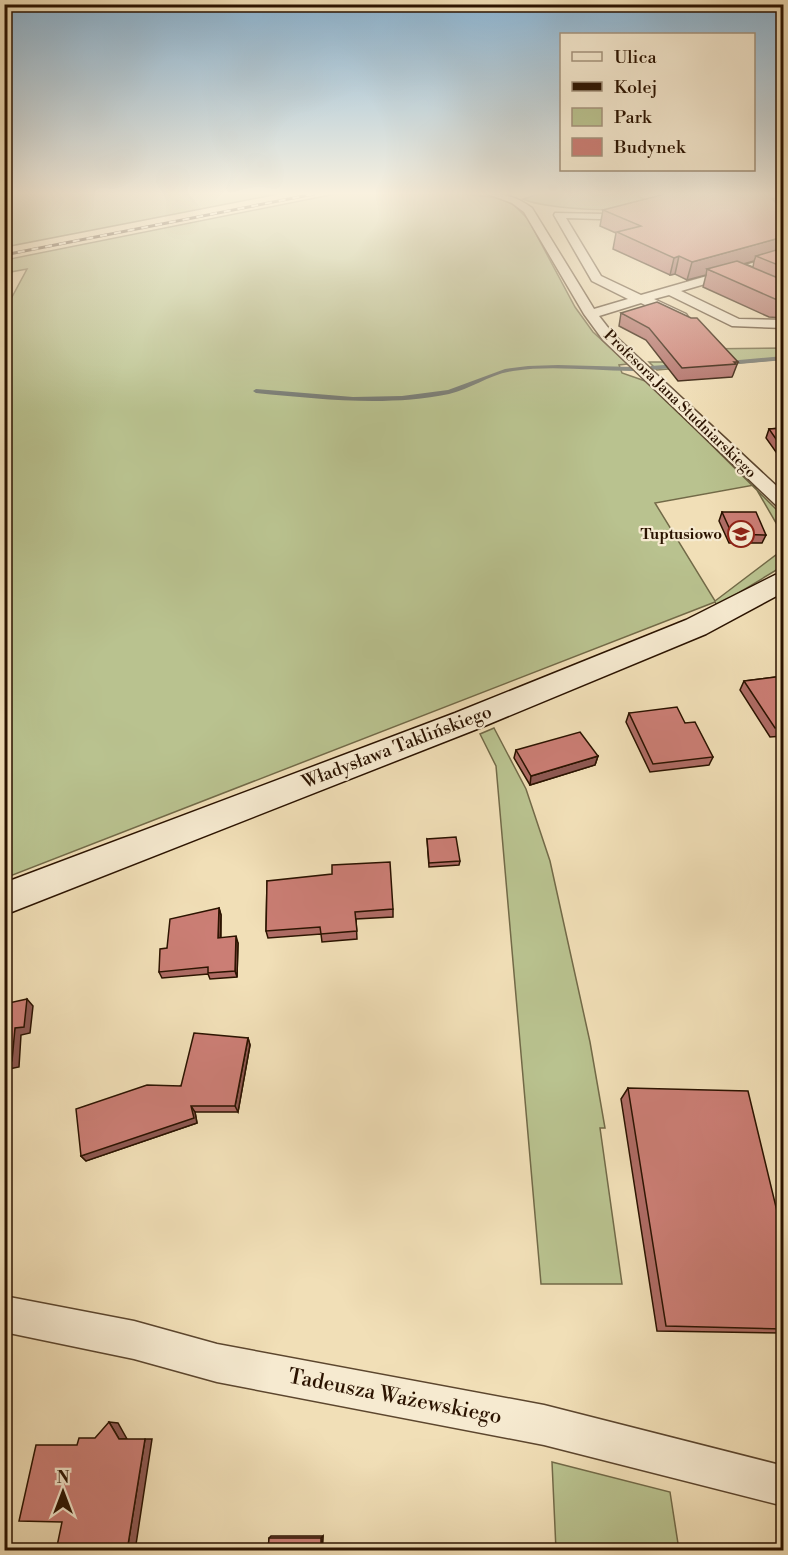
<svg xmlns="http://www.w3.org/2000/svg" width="788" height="1555" font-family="'Libre Bodoni',serif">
  <rect width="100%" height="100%" fill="#f1dfb7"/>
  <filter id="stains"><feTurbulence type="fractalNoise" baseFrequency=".00333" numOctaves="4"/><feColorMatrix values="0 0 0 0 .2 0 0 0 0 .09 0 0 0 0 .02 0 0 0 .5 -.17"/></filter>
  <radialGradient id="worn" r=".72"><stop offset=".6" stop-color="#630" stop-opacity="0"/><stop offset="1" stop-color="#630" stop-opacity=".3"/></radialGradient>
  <!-- green -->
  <g fill="#b9c28f" stroke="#726a48" stroke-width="1.5">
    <polygon points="5,194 278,194 5,247"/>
    <polygon points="335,194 465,194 499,198 514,205 528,219 575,307 593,332 628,364 619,365 622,373 648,382 783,516 783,535 754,485 655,503 715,601 777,554 783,543 783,566 717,606 715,602 5,878 4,312 27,269 5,273 5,260"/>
    <path d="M539 194H634L659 207C630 213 549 210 523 199Z"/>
    <polygon points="783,348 783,359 657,370 649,362 668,362 695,349"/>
    <polygon points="494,728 526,789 550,861 590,1042 605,1128 600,1128 622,1284 541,1284 496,766 480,734"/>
    <polygon points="552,1462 670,1492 679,1550 556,1550"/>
  </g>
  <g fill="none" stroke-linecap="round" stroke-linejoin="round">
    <!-- stream -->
    <g fill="#727770" fill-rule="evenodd">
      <polygon points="784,356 784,360 728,365 725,363 728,361"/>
      <polygon points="678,364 680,365 680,367 651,370 648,368 651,366"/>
      <path d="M558 365 633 367 636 369 633 371C593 371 553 365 513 371 490 374 471 389 449 394 386 407 319 399 256 393L253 391 256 389 353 397 402 396 448 390 505 369 528 366Z"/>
    </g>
    <defs>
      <g id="street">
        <path d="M488 194C506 194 517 197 532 208L594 309 628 299 592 281 554 215 555 213 604 214V218L600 219 566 218 601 276 641 295 784 254V261L681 291 739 319 784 320V328L732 326 669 295 654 299 686 314 688 317 686 320H676L641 303 599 316 613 334 784 493V508L778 507 603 340 584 314 524 212 512 203Z"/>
        <polygon points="4,1296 134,1321 217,1344 544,1405 784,1466 784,1506 544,1445 217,1382 134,1359 4,1332"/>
      </g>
      <polygon id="secondary" points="784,573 784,592 706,634 477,729 4,915 4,883 455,713 686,620 775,575"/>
    </defs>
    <!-- street casing -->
    <use href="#street" stroke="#5c462e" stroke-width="3"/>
    <!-- secondary casing -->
    <use href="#secondary" stroke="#2b1300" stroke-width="3"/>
    <!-- street -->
    <use href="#street" fill="#f6ead0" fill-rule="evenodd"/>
    <!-- secondary -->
    <use href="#secondary" fill="#f6ead0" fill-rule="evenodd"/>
    <defs>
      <polyline id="rail" points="4,255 314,194"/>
    </defs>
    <!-- rail casing -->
    <use href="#rail" stroke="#2b1300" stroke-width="3"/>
    <!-- rail -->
    <use href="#rail" stroke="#f6ead0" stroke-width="2" stroke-dasharray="7" stroke-linecap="butt"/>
  </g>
  <!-- wall -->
  <g fill="#af6c65" stroke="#2b1300" stroke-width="1.5" fill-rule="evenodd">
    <path d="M783 194V318L769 317 703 287 706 275 687 280 675 274 670 275 613 249 616 233 600 226 603 210ZM754 261 753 267 745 264Z"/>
    <polygon points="621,313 738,362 733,375 732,377 678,381 646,340 619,326"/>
    <polygon points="783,428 783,462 766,438 769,429"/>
    <polygon points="722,512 766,535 762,543 729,543 719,521"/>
    <polygon points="783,676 783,736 770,737 740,690 744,681"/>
    <polygon points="629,713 685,723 713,757 709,765 650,772 626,722"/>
    <polygon points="516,750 598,756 595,765 530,785 514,758"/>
    <polygon points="427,839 460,861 459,865 429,867"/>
    <polygon points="267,881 393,909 393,917 356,919 357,939 322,942 321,934 268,938 266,931"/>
    <polygon points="219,908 221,915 221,938 238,943 237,977 210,979 208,974 162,978 159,972 167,948"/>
    <polygon points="248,1038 250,1045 238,1112 195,1112 197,1123 86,1161 81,1156"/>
    <polygon points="628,1088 783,1236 783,1333 657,1331 621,1099"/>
    <polygon points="271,1536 323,1536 322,1551 268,1551 269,1538"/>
  </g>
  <!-- shaded-wall -->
  <g fill="#8e5852" stroke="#2b1300" stroke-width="1.5">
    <polygon points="783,196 783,211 772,199"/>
    <polygon points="783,237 783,253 756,256 754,261 714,272 707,269 706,275 687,280 692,262"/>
    <polygon points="679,256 675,274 670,275 674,258"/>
    <polygon points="598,756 595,765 530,785 531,776"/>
    <polygon points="219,908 221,915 220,945 218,938"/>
    <polygon points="236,936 238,943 237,977 235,971"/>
    <polygon points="27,999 33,1006 30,1033 21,1035 19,1067 4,1070 4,1063 15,1028"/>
    <polygon points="248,1038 250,1045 238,1112 235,1106"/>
    <polygon points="191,1106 195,1112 197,1123 86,1161 81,1156"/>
    <polygon points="109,1422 118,1423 127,1439 119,1439"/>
    <polygon points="145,1439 152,1439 135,1551 127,1551"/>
    <polygon points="323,1536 322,1551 321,1551 321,1538"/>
  </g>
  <!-- building -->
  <g fill="#cb7e75" stroke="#2b1300" stroke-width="1.5">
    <polygon points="665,194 783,194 783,196 772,199 778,205 783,204 783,237 692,262 679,256 674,258 617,232 641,226 603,210"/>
    <polygon points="783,248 783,267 756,256"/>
    <polygon points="737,261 783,280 783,299 775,299 707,269"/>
    <polygon points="657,302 691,318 697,318 738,362 734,362 736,364 682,368 649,328 621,313"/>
    <polygon points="783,428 783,449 769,429"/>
    <polygon points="722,512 756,512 766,535 732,534"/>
    <polygon points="783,676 783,727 775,728 744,681"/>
    <polygon points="677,707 685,723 695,722 713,757 653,764 629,713"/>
    <polygon points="580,732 598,756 531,776 516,750"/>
    <polygon points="456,837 460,861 429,863 427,839"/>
    <polygon points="390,862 393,909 355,912 357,931 321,934 320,927 266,931 267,881 332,874 332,865"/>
    <polygon points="219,908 218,938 236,936 235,971 208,973 208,967 159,972 160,949 167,948 170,919"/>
    <polygon points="27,999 24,1027 15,1028 12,1061 4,1063 4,1004"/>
    <polygon points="194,1033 248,1038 235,1106 191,1106 194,1118 81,1156 76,1109 147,1085 181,1086"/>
    <polygon points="628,1088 748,1091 783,1236 783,1329 666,1326"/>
    <polygon points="109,1422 119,1439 145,1439 127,1551 56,1551 62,1522 19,1521 36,1445 77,1445 79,1438 95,1438"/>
    <polygon points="269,1538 321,1538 321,1551 268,1551"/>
  </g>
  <!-- sky -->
  <linearGradient id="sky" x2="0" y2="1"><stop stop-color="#8bb6d6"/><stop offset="0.47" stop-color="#f9f1df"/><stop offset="1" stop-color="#f9f1df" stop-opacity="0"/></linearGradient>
  <rect width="788" height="412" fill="url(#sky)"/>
  <!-- icons -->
  <defs>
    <symbol id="school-ring" viewBox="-11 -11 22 22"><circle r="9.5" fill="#f6ead0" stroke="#8f2418" stroke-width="1.5"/><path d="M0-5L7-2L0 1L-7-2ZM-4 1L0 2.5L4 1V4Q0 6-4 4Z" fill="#8f2418"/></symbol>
  </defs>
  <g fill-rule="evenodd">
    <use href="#school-ring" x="726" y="519" width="30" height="30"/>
  </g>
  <g text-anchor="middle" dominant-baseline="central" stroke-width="4.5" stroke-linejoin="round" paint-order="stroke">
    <!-- far-street labels -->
    <g font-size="15" fill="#2b1300" stroke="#f6ead0">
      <text transform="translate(680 404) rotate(44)">Profesora Jana Studniarskiego</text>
    </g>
    <!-- far-poi labels -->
    <g font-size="15" font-weight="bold" fill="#2b1300" stroke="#f6ead0" text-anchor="end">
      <text x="722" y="534">Tuptusiowo</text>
    </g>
    <!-- street labels -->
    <g font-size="18" fill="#2b1300" stroke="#f6ead0">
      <text transform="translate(397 747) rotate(-21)">Władysława Taklińskiego</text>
    </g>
    <!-- near-street labels -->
    <g font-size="21" fill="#2b1300" stroke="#f6ead0">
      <text transform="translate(395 1397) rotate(11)">Tadeusza Ważewskiego</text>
    </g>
  </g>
  <!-- margin -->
  <rect width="788" height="1555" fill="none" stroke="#f1dfb7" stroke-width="24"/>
  <rect x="6" y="6" width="776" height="1543" fill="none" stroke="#2b1300" stroke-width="3"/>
  <rect x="12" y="12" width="764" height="1531" fill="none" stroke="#2b1300" stroke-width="1.5"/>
  <!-- legend -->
  <rect x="560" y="33" width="195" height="138" fill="#f6ead0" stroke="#a5947d" stroke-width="1.5"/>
  <rect x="572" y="52" width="30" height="9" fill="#f6ead0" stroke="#a5947d" stroke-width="1.5"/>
  <text x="614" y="63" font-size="18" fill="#2b1300">Ulica</text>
  <rect x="572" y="82" width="30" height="9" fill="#2b1300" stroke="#a5947d" stroke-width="1.5"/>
  <text x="614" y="93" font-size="18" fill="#2b1300">Kolej</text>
  <rect x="572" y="108" width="30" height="18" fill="#b9c28f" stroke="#a5947d" stroke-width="1.5"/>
  <text x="614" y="123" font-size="18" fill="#2b1300">Park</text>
  <rect x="572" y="138" width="30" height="18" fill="#cb7e75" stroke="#a5947d" stroke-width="1.5"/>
  <text x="614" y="153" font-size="18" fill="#2b1300">Budynek</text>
  <!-- north arrow -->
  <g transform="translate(63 1492)" stroke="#f6ead0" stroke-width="4.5" paint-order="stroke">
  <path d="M0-4.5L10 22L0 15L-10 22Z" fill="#2b1300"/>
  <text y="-9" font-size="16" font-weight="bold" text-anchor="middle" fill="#2b1300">N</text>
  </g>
  <rect width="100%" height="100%" filter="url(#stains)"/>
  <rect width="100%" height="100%" fill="url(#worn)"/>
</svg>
